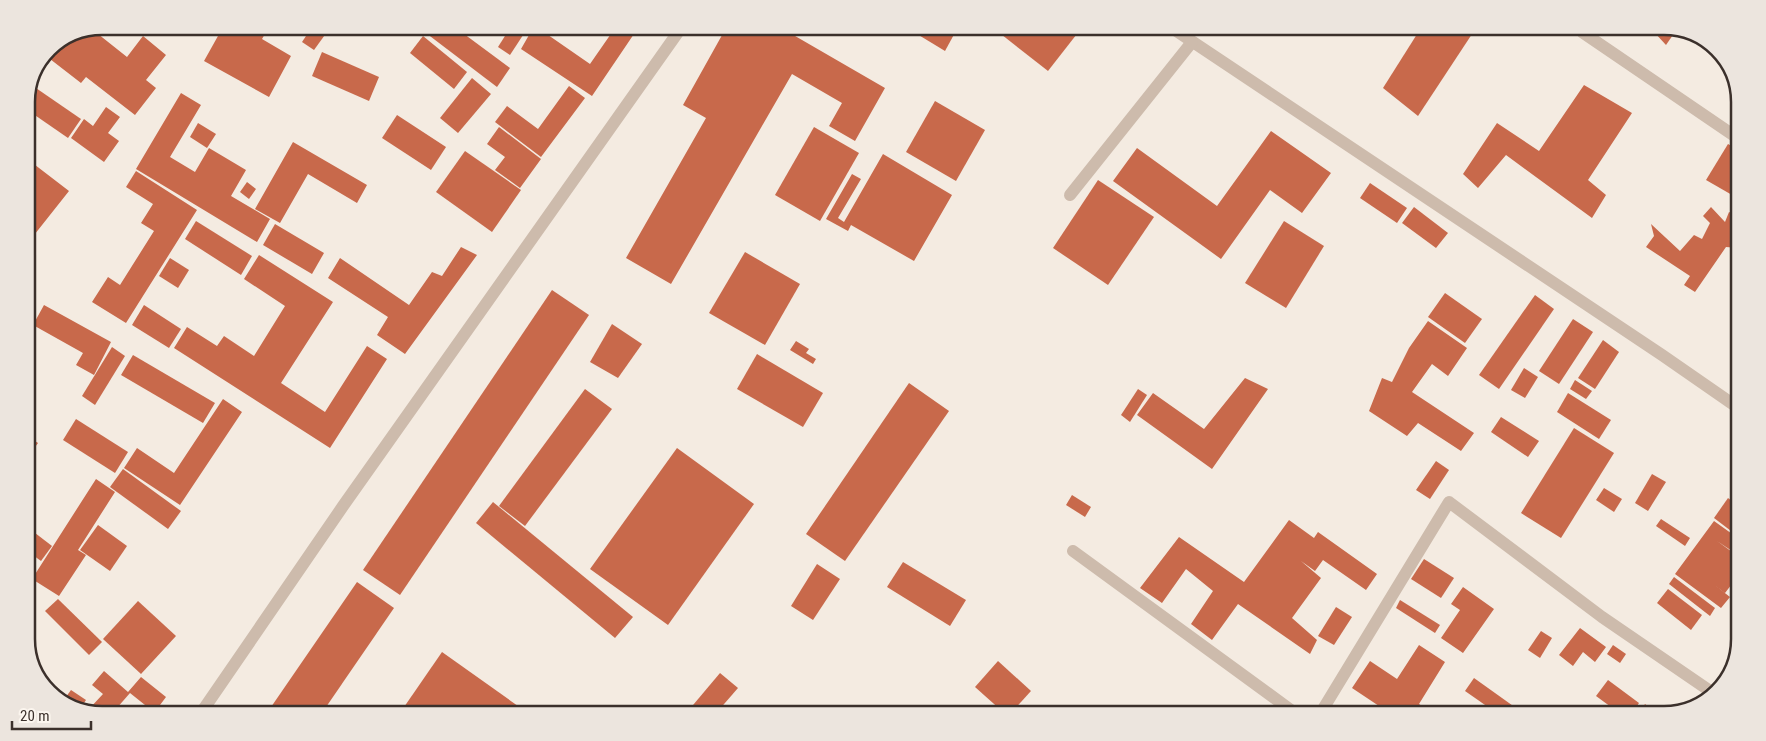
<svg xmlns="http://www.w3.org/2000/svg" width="1766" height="741" font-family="'Roboto Condensed',sans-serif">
  <rect width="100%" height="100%" fill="#f4ebe1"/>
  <!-- building -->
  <g fill="#c8694b">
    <polygon points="223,27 269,27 262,39 291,56 269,97 204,61"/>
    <polygon points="312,27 320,27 327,32 314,50 302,42"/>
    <polygon points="418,27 456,28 510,68 497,87"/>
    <polygon points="510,28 527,29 510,55 498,47"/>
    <polygon points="533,28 538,28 590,64 615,28 638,28 592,96 521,49"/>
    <polygon points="726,28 783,29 885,88 855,141 829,126 842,103 792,74 671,284 626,258 706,118 683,105"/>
    <polygon points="920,29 957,29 945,51 917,34"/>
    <polygon points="998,29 1080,30 1048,71 997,31"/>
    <polygon points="93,30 127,57 143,36 166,55 146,80 156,88 135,115 86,77 81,83 50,59 64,42"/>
    <polygon points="1419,31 1474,31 1418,116 1383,88"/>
    <polygon points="1654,32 1675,32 1666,45"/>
    <polygon points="423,36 467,72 454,89 410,53"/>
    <polygon points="322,52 379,77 369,101 312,76"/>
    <polygon points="472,78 491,94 458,133 440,118"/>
    <polygon points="1584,85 1632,113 1588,180 1606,195 1592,218 1506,155 1478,188 1463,174 1497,123 1539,151"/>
    <polygon points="33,86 81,119 68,138 26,109 26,97"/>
    <polygon points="569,86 585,98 541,157 495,122 507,106 538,129"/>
    <polygon points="181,93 201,105 170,157 195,172 209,148 246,170 231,196 270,219 257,242 136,169"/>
    <polygon points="935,101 985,130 956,181 906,152"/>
    <polygon points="106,107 120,117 108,133 119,141 104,162 71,138 84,119 93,126"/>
    <polygon points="397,115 446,147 431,170 382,138"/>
    <polygon points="198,123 216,134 207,148 190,137"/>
    <polygon points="499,127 541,159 520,188 495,170 505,157 487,144"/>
    <polygon points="814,127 859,153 820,221 775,195"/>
    <polygon points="1271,131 1331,173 1302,213 1270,190 1221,259 1113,181 1137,148 1217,206"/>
    <polygon points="293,142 367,185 357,203 308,174 280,223 255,209"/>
    <polygon points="1728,144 1739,150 1739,199 1706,180"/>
    <polygon points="465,151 521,190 492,232 436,192"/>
    <polygon points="883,154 952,195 914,261 851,225 848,231 826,219 852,174 861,179 838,218 844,222"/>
    <polygon points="26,158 69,191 27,244 32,249 26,256 26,206 36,194 26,186"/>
    <polygon points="136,171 197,210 126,323 92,302 108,277 120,285 154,231 141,223 153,204 126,187"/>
    <polygon points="1098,180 1154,217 1108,285 1053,248"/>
    <polygon points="247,182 256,189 249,199 240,192"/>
    <polygon points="1370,183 1407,208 1397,223 1360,198"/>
    <polygon points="1414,207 1448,233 1436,248 1402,223"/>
    <polygon points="1711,207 1725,222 1729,212 1738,216 1738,248 1726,247 1695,292 1684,285 1690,276 1646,247 1654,236 1651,224 1680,251 1694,235 1702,239 1710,223 1703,216"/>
    <polygon points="196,221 252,256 241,275 185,239"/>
    <polygon points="1284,221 1324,246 1286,308 1245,283"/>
    <polygon points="275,224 324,253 312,274 263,245"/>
    <polygon points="461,247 477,255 405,354 377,335 388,317 328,278 340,258 409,305 432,272 442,276"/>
    <polygon points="745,252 800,284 765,345 709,313"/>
    <polygon points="259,255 333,302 281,383 325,412 367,346 387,359 330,448 174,348 187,327 217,346 224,336 254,356 285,306 244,279"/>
    <polygon points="170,258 189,270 178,288 159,276"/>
    <polygon points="552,290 589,315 400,595 363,570"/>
    <polygon points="1445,293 1482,319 1465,343 1428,317"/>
    <polygon points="1535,295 1554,309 1499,389 1479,375"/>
    <polygon points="44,305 111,342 94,375 76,365 83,353 33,325"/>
    <polygon points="144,305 181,329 169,348 132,325"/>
    <polygon points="1573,319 1593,332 1559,384 1539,371"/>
    <polygon points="1428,321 1467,348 1448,376 1432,364 1412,392 1474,433 1461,451 1418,423 1407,436 1369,411 1382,378 1392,382 1409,348"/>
    <polygon points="612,324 642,344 618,378 590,362"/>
    <polygon points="1603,340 1619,352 1595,389 1578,378"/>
    <polygon points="796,341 809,349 806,353 816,359 813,364 790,350"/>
    <polygon points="112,347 125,356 95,405 82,396"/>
    <polygon points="757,354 823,393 803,427 737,389"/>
    <polygon points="133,355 215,403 203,423 121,375"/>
    <polygon points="1524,368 1538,377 1525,398 1511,390"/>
    <polygon points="1245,378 1268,389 1212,469 1137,415 1153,393 1204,429"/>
    <polygon points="1575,380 1592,391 1586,399 1570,389"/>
    <polygon points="909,383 949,411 845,561 806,534"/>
    <polygon points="585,389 612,409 525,526 499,506"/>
    <polygon points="1138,389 1147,395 1130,422 1121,415"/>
    <polygon points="1568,393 1611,420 1599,439 1557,412"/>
    <polygon points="223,399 242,412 180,505 124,468 137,448 174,473"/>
    <polygon points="1501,417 1539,441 1528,457 1491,432"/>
    <polygon points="76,419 128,452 115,473 63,440"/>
    <polygon points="1574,428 1614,453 1561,538 1521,513"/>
    <polygon points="26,435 38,443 26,460"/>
    <polygon points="677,448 754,504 668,625 590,569"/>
    <polygon points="1436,461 1449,470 1430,499 1416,490"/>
    <polygon points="123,469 181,511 168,529 110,487"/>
    <polygon points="1652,474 1666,482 1648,511 1635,503"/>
    <polygon points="96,479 115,492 78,550 86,555 59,596 32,579"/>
    <polygon points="1604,488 1622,499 1614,512 1596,500"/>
    <polygon points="1072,495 1091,507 1085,517 1066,505"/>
    <polygon points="1728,498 1736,504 1735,534 1714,518"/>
    <polygon points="493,502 633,617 615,638 476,523"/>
    <polygon points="1661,519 1690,538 1685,546 1656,526"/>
    <polygon points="1289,520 1314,538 1318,532 1377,574 1366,590 1323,560 1315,571 1301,561 1321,578 1292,618 1317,640 1310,654 1238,604 1212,640 1191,624 1213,591 1186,569 1162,603 1140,588 1179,537 1244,582"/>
    <polygon points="1714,521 1735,536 1735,553 1717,541 1735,554 1735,580 1725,593 1712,583 1730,597 1721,608 1675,574"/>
    <polygon points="98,525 127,546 110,571 80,550"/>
    <polygon points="26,526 52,546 41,561 26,550"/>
    <polygon points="1424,559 1454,578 1441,598 1411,579"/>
    <polygon points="903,562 966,600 950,626 887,587"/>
    <polygon points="817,564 840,579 813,620 791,606"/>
    <polygon points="1674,577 1715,608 1710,616 1669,584"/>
    <polygon points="357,582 394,608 324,710 269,710"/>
    <polygon points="1463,587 1494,609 1463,653 1441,638 1460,610 1451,604"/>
    <polygon points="1668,589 1702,615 1691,630 1657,603"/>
    <polygon points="58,599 102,642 89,655 45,611"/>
    <polygon points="1400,600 1440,625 1435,633 1396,608"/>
    <polygon points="138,601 176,636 141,674 103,639"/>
    <polygon points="1336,607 1352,617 1334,645 1318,636"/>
    <polygon points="1580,628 1606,647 1595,662 1583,652 1573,666 1559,655"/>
    <polygon points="1541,631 1552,638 1540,658 1528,650"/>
    <polygon points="1419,645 1445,662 1419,704 1434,714 1391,714 1352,688 1370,661 1397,679"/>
    <polygon points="1613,645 1626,654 1620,663 1607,654"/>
    <polygon points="442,652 525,711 402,710"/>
    <polygon points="998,661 1031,691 1012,712 1003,712 975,687"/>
    <polygon points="104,671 128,692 141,677 166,697 157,709 150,709 130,693 116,709 89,709 103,694 92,685"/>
    <polygon points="720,673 738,688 718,711 688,711"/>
    <polygon points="1474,678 1516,708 1512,714 1498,714 1465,691"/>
    <polygon points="1608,680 1639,703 1631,715 1622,715 1596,696"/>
    <polygon points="71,690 86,700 80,709 73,709 63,701"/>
    <polygon points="1645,704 1659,715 1638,715"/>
  </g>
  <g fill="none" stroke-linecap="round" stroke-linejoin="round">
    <!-- minor -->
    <g stroke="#cdbbac" stroke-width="12">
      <polyline points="1175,30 1662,355 1737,407"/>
      <polyline points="1582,32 1739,139"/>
      <polyline points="1070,195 1192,42"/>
      <polyline points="1073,551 1295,713"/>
      <polyline points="203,710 343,506 681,28"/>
      <polyline points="1320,714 1449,502 1602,617 1713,693"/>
    </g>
  </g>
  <!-- crop -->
  <path d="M0 0H1766V741H0ZM102 35H1664A67 67 0 0 1 1731 102V639A67 67 0 0 1 1664 706H102A67 67 0 0 1 35 639V102A67 67 0 0 1 102 35Z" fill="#ece5de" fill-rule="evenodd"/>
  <path fill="none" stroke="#3b302b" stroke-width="2.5" d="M102 35H1664A67 67 0 0 1 1731 102V639A67 67 0 0 1 1664 706H102A67 67 0 0 1 35 639V102A67 67 0 0 1 102 35Z"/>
  <!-- scale -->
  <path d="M12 721v8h79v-8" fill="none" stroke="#3b302b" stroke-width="2.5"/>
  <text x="20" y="721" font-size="15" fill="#3b302b" stroke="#fbf5ee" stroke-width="4" paint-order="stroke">20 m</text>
</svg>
